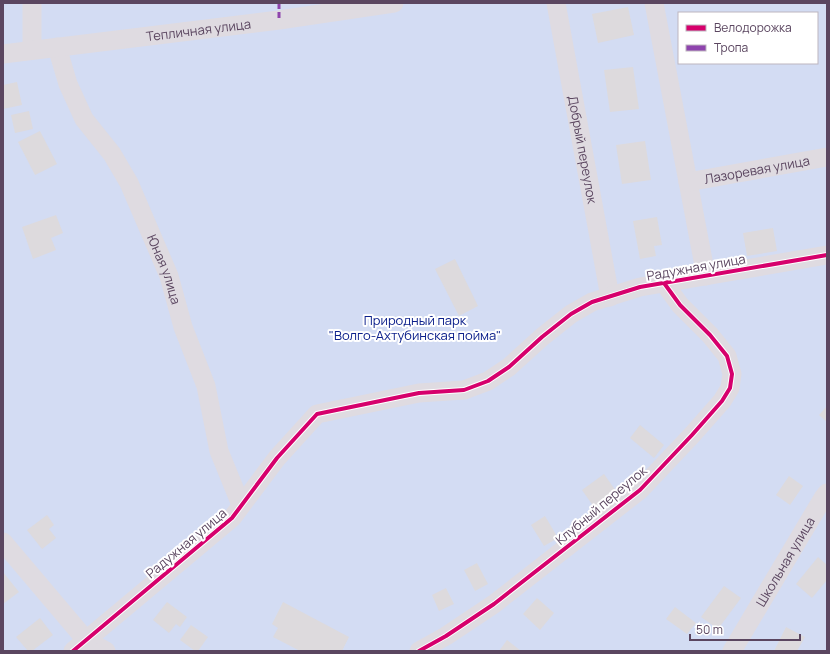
<svg xmlns="http://www.w3.org/2000/svg" width="830" height="654" font-family="Manrope,sans-serif">
  <rect width="100%" height="100%" fill="#f2f2f1"/>
  <!-- green -->
  <path fill="#d3dcf3" fill-rule="evenodd" d="M3 3H827V651H3ZM679 13H817V63H679Z"/>
  <!-- building -->
  <g fill="#dddadd">
    <polygon points="628,7 634,35 598,43 592,14"/>
    <polygon points="633,67 639,109 610,112 604,70"/>
    <polygon points="17,82 22,105 3,109 3,85"/>
    <polygon points="29,111 33,129 15,133 11,115"/>
    <polygon points="40,131 57,164 35,175 18,142"/>
    <polygon points="645,141 651,180 622,184 616,145"/>
    <polygon points="56,215 63,233 51,238 56,250 33,259 22,227"/>
    <polygon points="657,217 662,245 654,246 656,256 640,259 633,221"/>
    <polygon points="773,228 777,251 747,256 743,233"/>
    <polygon points="455,259 478,306 459,316 435,269"/>
    <polygon points="827,406 827,422 819,415"/>
    <polygon points="640,425 664,445 654,458 630,438"/>
    <polygon points="604,474 618,494 596,510 582,490"/>
    <polygon points="789,476 803,486 790,505 776,495"/>
    <polygon points="47,515 54,525 49,529 56,538 42,549 27,530"/>
    <polygon points="545,516 558,538 544,546 531,525"/>
    <polygon points="818,557 827,565 827,580 812,598 796,584"/>
    <polygon points="477,563 488,584 475,591 464,570"/>
    <polygon points="3,572 19,592 3,604"/>
    <polygon points="724,586 741,598 718,629 701,617"/>
    <polygon points="446,588 454,604 439,611 432,595"/>
    <polygon points="537,598 554,613 540,630 523,614"/>
    <polygon points="167,602 187,617 180,627 176,624 169,633 153,620"/>
    <polygon points="283,602 349,637 342,651 300,651 273,637 278,628 272,624"/>
    <polygon points="675,607 696,623 687,634 666,619"/>
    <polygon points="40,618 53,635 32,651 28,651 16,637"/>
    <polygon points="191,625 208,637 198,651 195,651 180,640"/>
    <polygon points="786,627 805,637 797,651 774,651"/>
    <polygon points="507,640 521,651 499,651"/>
  </g>
  <g fill="none" stroke-linecap="round" stroke-linejoin="round">
    <!-- minor -->
    <g stroke="#dfdbe1" stroke-width="19">
      <polyline points="32,3 32,50"/>
      <path id="s1" d="M556 3 610 297"/>
      <polyline points="654,3 706,276"/>
      <path id="s2" d="M57 47 68 84 84 119 112 154 129 183 169 276 183 327 206 386 219 451 241 505"/>
      <path id="s3" d="M3 54 279 20 394 3"/>
      <path id="s4" d="M688 182 827 157"/>
      <polyline points="3,542 86,640 106,651"/>
      <polyline points="73,651 232,518 277,458 317,414 419,393 464,390 488,381 509,367 542,337 571,314 592,302 640,287 827,255"/>
      <polyline points="419,651 446,636 494,604 640,490 692,435 722,401 730,388 732,374 727,356 710,335 680,305 664,283"/>
      <path id="s5" d="M732 651 823 498 827 493"/>
    </g>
    <!-- quiet -->
    <polyline stroke="#8e44ad" stroke-width="3" stroke-dasharray="6 3" stroke-linecap="butt" points="279,3 279,20"/>
    <defs>
      <g id="cycleway">
        <polyline points="73,651 232,518 277,458 317,414 419,393 464,390 488,381 509,367 542,337 571,314 592,302 640,287 827,255"/>
        <polyline points="419,651 446,636 494,604 640,490 692,435 722,401 730,388 732,374 727,356 710,335 680,305 664,283"/>
      </g>
    </defs>
    <!-- cycleway casing -->
    <use href="#cycleway" stroke="#fff" stroke-width="6"/>
    <!-- cycleway -->
    <use href="#cycleway" stroke="#d6006c" stroke-width="4"/>
  </g>
  <g text-anchor="middle" dominant-baseline="central" stroke-width="4" stroke-linejoin="round" paint-order="stroke">
    <!-- street labels -->
    <g font-size="13" fill="#5b4660" stroke="#fff">
      <text stroke="none"><textPath href="#s3" startOffset="197">Тепличная улица</textPath></text>
      <text stroke="none"><textPath href="#s1" startOffset="149">Добрый переулок</textPath></text>
      <text stroke="none"><textPath href="#s4" startOffset="70">Лазоревая улица</textPath></text>
      <text transform="translate(696 267) rotate(-10)">Радужная улица</text>
      <text stroke="none"><textPath href="#s2" startOffset="249">Юная улица</textPath></text>
      <text transform="translate(601 505) rotate(-40)">Клубный переулок</text>
      <text transform="translate(186 543) rotate(-40)">Радужная улица</text>
      <text stroke="none"><textPath href="#s5" startOffset="104">Школьная улица</textPath></text>
    </g>
    <!-- park labels -->
    <g font-size="13" fill="#0c208b" stroke="#fff">
      <text x="415" y="320">Природный парк<tspan x="415" dy="15">"Волго-Ахтубинская пойма"</tspan></text>
    </g>
  </g>
  <!-- border -->
  <rect width="830" height="654" fill="none" stroke="#5b4660" stroke-width="8"/>
  <!-- legend -->
  <rect x="678" y="12" width="140" height="52" fill="#ffffff" stroke="#bdb5bf"/>
  <rect x="686" y="25" width="20" height="6" fill="#d6006c" stroke="#bdb5bf"/>
  <text x="714" y="32" font-size="12" fill="#5b4660">Велодорожка</text>
  <rect x="686" y="45" width="20" height="6" fill="#8e44ad" stroke="#bdb5bf"/>
  <text x="714" y="52" font-size="12" fill="#5b4660">Тропа</text>
  <!-- scale -->
  <path d="M690 634v6h110v-6" fill="none" stroke="#5b4660" stroke-width="2"/>
  <text x="696" y="634" font-size="12" fill="#5b4660" stroke="#ffffff" stroke-width="3" paint-order="stroke">50 m</text>
</svg>
